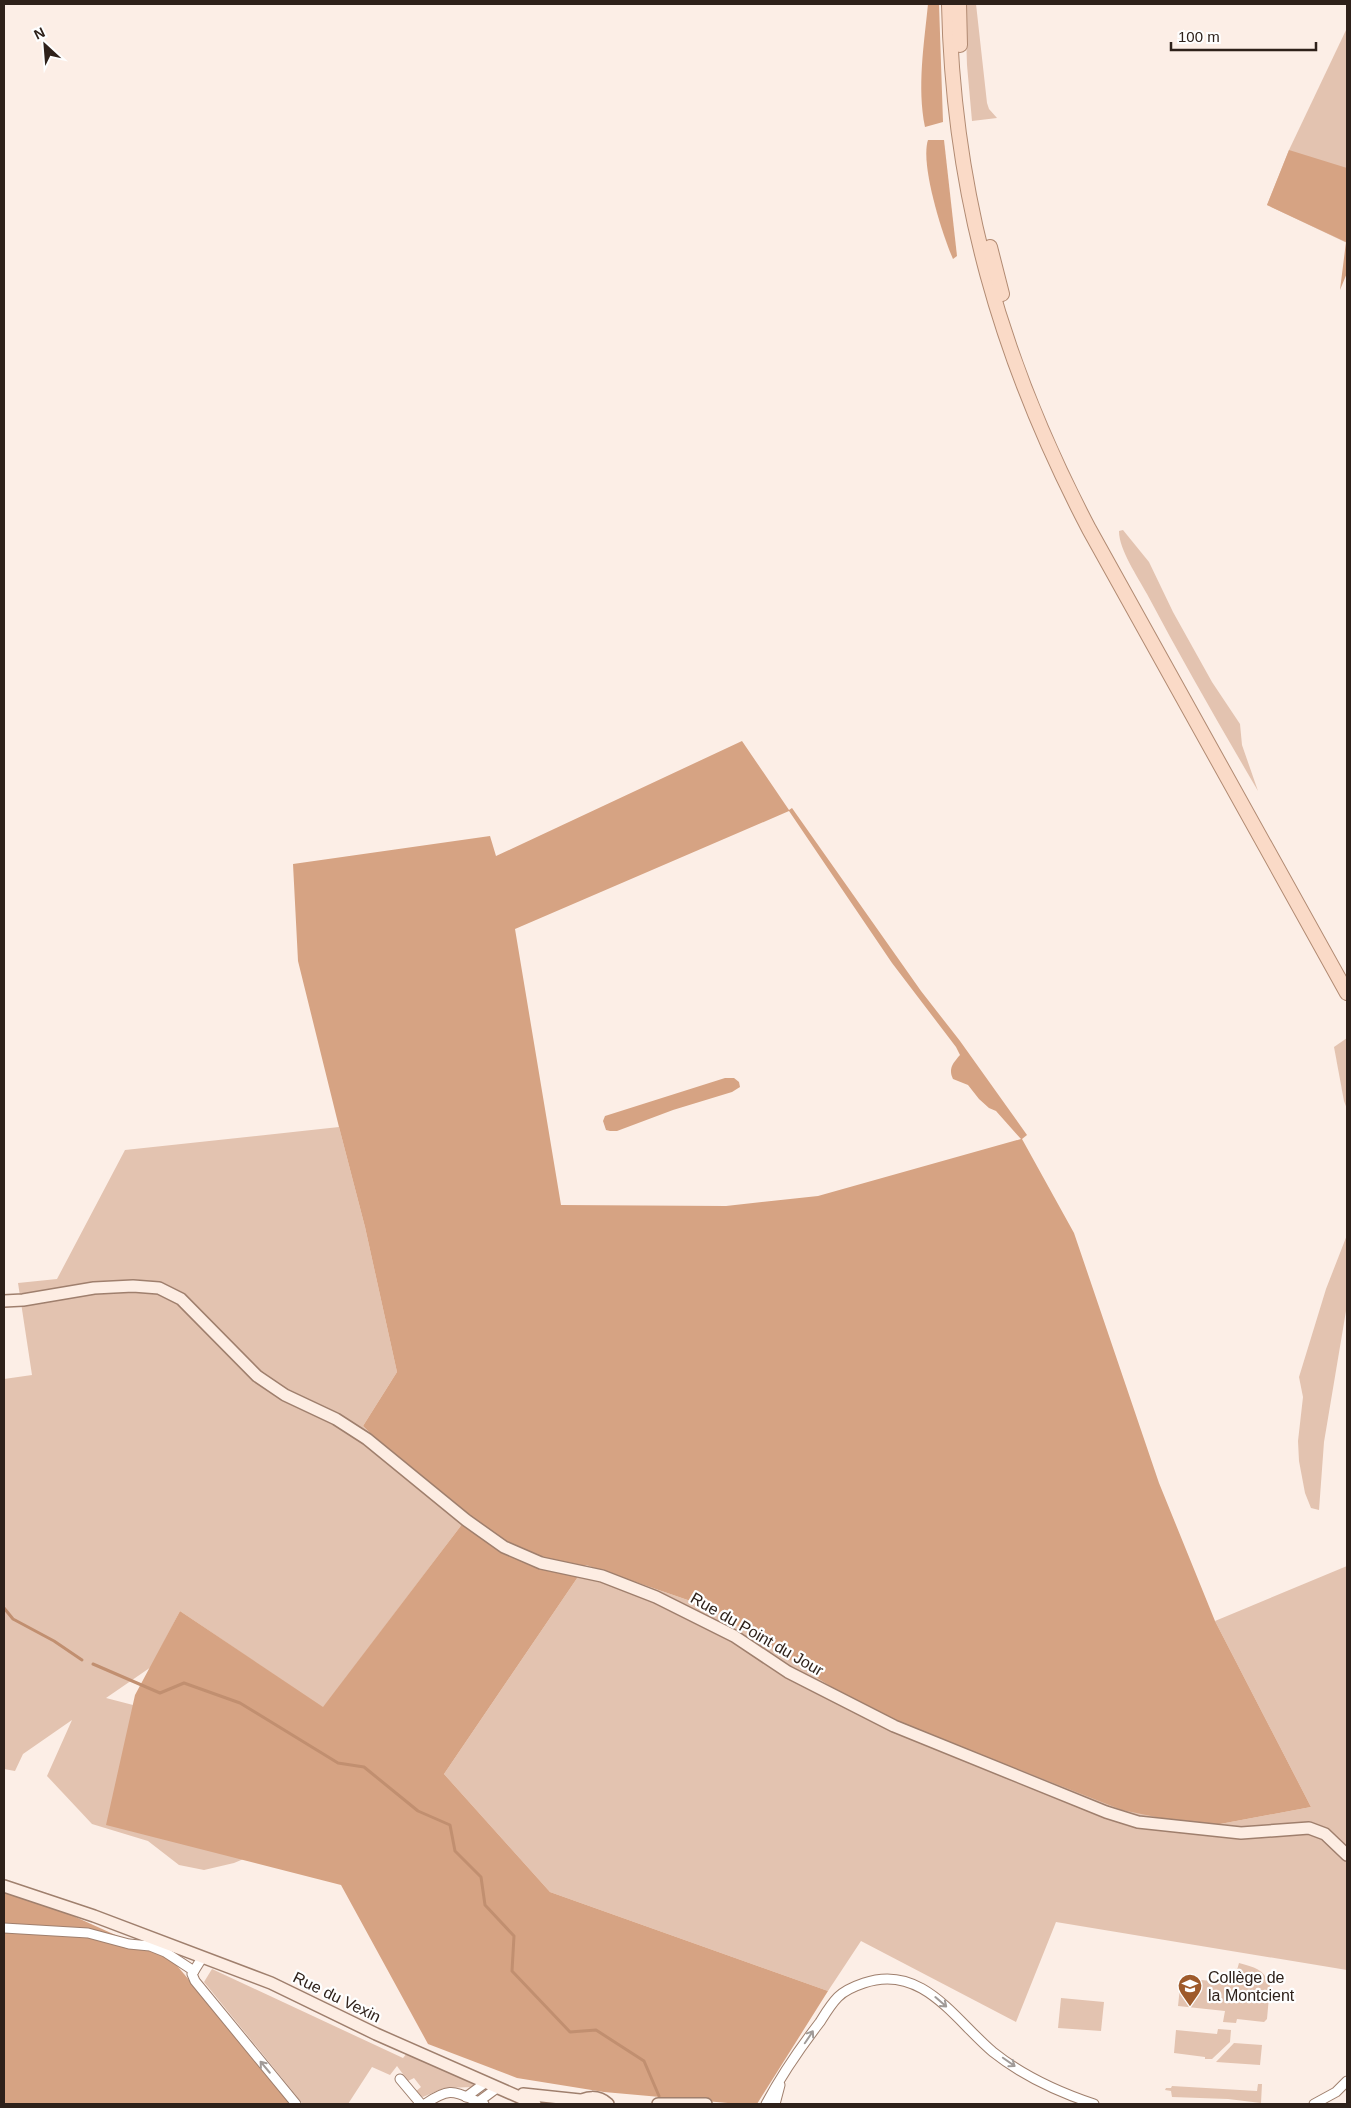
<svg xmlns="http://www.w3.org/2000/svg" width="1351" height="2108" font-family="Arial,sans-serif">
  <rect width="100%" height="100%" fill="#fceee6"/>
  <!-- green -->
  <g fill="#e3c3b0">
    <polygon points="965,4 976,4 987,103 989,109 997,118 972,121 967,65"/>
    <polygon points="1347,28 1347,243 1267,205 1289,150"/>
    <path d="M1123 530 1149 562 1173 612 1212 682 1240 724 1242 745 1258 791C1220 726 1182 660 1147 594 1138 577 1119 550 1119 531Z"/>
    <polygon points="1347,1038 1347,1109 1344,1101 1334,1047"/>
    <polygon points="339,1127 365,1227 397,1372 363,1426 463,1523 323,1708 180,1611 151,1667 106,1698 160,1712 343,1881 270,1848 234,1863 204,1870 179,1865 148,1841 92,1824 47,1776 72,1720 23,1754 15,1771 4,1769 4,1379 32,1375 18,1283 57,1279 125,1150"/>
    <polygon points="1347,1235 1347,1305 1324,1442 1319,1510 1311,1508 1305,1493 1299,1461 1298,1441 1303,1397 1299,1377 1326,1289"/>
    <polygon points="586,1565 708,1607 865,1709 1204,1827 1311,1807 1215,1621 1347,1566 1347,1970 1056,1922 1016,2022 861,1941 828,1991 550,1892 444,1774"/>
    <path d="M1239 1963C1254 1967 1264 1969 1270 1985L1267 2019 1264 2022 1237 2019 1236 2023 1223 2022 1225 2011 1178 2006 1181 1978 1232 1983 1234 1970H1237Z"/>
    <polygon points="212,1969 403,2058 407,2053 475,2085 474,2087 444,2088 423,2097 415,2092 421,2087 414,2078 408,2081 397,2066 390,2075 372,2067 348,2104 303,2104 204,1982"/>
    <polygon points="1061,1998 1104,2002 1101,2031 1058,2028"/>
    <polygon points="1218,2029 1231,2030 1230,2042 1212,2059 1205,2059 1205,2057 1174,2053 1176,2030 1217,2034"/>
    <polygon points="1234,2043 1262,2045 1260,2065 1216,2062"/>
    <polygon points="1258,2084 1262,2084 1261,2103 1228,2099 1172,2097 1171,2091 1165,2090 1166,2088 1171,2088 1172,2086 1257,2091"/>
  </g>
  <!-- forest -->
  <g fill="#d6a383" fill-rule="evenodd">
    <path d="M928 4H939L943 122 925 127C917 87 924 44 928 4Z"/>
    <path d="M928 140H944L957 256 953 259C942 234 920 164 928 140Z"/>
    <polygon points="1289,150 1347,168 1347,273 1340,290 1346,242 1267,205"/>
    <path d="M742 741 789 810 792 808 921 991 960 1041 1027 1135 1022 1139 1074 1233 1159 1483 1215 1621 1311 1807 1204 1827 1122 1810 865 1709 708 1607 586 1565 444 1774 550 1892 828 1991 757 2104H739L604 2092 517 2078 428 2044 341 1885 106 1825 135 1695 180 1611 323 1707 463 1523 363 1426 397 1372 365 1227 339 1127 298 961 293 864 490 836 496 856ZM789 811 892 963 956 1047 960 1055C953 1063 948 1069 953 1079L968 1085 979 1099 989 1108 996 1111 1021 1139 818 1196 726 1206 561 1205 515 929Z"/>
    <polygon points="725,1078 734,1078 739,1082 740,1087 732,1092 673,1110 617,1131 610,1131 606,1130 603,1121 605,1116"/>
    <polygon points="4,1890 29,1896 173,1961 294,2104 4,2104"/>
  </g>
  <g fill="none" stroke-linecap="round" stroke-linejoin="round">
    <!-- stream -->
    <g stroke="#c18f70" stroke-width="3">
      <polyline points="4,1608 13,1619 54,1641 82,1660"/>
      <polyline points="93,1664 160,1693 184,1683 240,1703 338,1763 364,1767 418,1811 450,1825 455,1851 481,1877 485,1905 514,1936 512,1971 570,2032 596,2030 644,2061 659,2096"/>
    </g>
    <defs>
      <g id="street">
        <polyline points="4,1928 88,1933 129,1944 150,1946 165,1952 194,1971"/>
        <polyline points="202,1958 192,1974 195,1981 296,2104"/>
        <polyline points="400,2079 421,2104"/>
        <polyline points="466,2097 485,2083"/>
        <polyline points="478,2102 497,2088"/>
        <path d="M425 2104C453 2085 455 2093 484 2104"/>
        <path d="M766 2104C781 2076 800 2048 820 2022 825 2014 831 2004 838 1997 844 1991 855 1986 864 1983 922 1963 955 2020 993 2052 1023 2076 1058 2092 1094 2104"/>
        <polyline points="775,2104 780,2085"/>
        <polyline points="1314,2104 1336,2092 1347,2081"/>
      </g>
      <g id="secondary">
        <polyline points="4,1301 23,1300 94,1288 133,1286 159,1288 181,1299 257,1376 285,1395 336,1419 367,1439 466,1520 504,1547 541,1563 602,1576 656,1597 734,1636 788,1672 894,1726 1106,1812 1138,1822 1241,1833 1309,1828 1325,1834 1347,1855"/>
        <polyline points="4,1886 94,1916 271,1983 376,2034 535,2104"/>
        <polyline points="523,2094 580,2100"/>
        <path d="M575 2104C586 2096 598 2095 608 2104"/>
        <polyline points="658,2104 706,2104"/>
      </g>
      <g id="primary">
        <path d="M949 4C953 195 1001 361 1089 529L1347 993"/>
        <polyline points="959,4 960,45"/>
        <polyline points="990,247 1002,294"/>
      </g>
    </defs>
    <!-- street casing -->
    <use href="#street" stroke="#9f7f6d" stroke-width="11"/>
    <!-- secondary casing -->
    <use href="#secondary" stroke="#9f7f6d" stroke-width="14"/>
    <!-- primary casing -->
    <use href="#primary" stroke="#b18a72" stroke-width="16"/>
    <!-- street -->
    <use href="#street" stroke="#fff" stroke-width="9"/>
    <!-- secondary -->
    <use href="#secondary" stroke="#fdede3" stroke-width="11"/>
    <!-- primary -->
    <use href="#primary" stroke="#fadac7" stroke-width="14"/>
  </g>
  <!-- one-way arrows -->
  <defs><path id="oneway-shaft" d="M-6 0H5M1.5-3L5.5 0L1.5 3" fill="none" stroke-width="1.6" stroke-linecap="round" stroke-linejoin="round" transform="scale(1.25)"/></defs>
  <g stroke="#a19b98">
    <use href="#oneway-shaft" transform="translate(941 2002) rotate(41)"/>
    <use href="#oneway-shaft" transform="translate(809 2037) rotate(-56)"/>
    <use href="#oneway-shaft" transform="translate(1009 2062) rotate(35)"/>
    <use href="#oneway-shaft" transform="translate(265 2067) rotate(-130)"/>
  </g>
  <!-- icons -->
  <defs>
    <symbol id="school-pin" viewBox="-11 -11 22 30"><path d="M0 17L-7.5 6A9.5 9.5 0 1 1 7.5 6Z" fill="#9e5a2b" stroke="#fefefe"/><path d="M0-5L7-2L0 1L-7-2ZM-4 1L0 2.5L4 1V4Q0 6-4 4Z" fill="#fff"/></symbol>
  </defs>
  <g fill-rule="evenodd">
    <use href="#school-pin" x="1176" y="1972" width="28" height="38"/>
  </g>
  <g text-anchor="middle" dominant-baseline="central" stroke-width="4.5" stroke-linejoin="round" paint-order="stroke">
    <!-- street labels -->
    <g font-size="16" fill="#2e211a" stroke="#fefefe">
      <text transform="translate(757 1634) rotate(30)">Rue du Point du Jour</text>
      <text transform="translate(337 1997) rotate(26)">Rue du Vexin</text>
    </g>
    <!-- poi labels -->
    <g font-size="16" fill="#2e211a" stroke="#fefefe" text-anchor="start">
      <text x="1208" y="1977">Collège de<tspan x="1208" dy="18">la Montcient</tspan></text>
    </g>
  </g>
  <!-- border -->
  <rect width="1351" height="2108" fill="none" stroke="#2e211a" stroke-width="10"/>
  <!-- north arrow -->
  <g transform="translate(45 45) rotate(334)" stroke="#fefefe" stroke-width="4" paint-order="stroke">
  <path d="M0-4L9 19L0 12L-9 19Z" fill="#2e211a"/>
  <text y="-8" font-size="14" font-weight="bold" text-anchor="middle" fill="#2e211a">N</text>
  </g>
  <!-- scale -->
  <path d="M1171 42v8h145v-8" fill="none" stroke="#2e211a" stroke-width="2.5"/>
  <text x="1178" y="42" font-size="15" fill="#2e211a" stroke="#fefefe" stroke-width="4" paint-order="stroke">100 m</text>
</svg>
